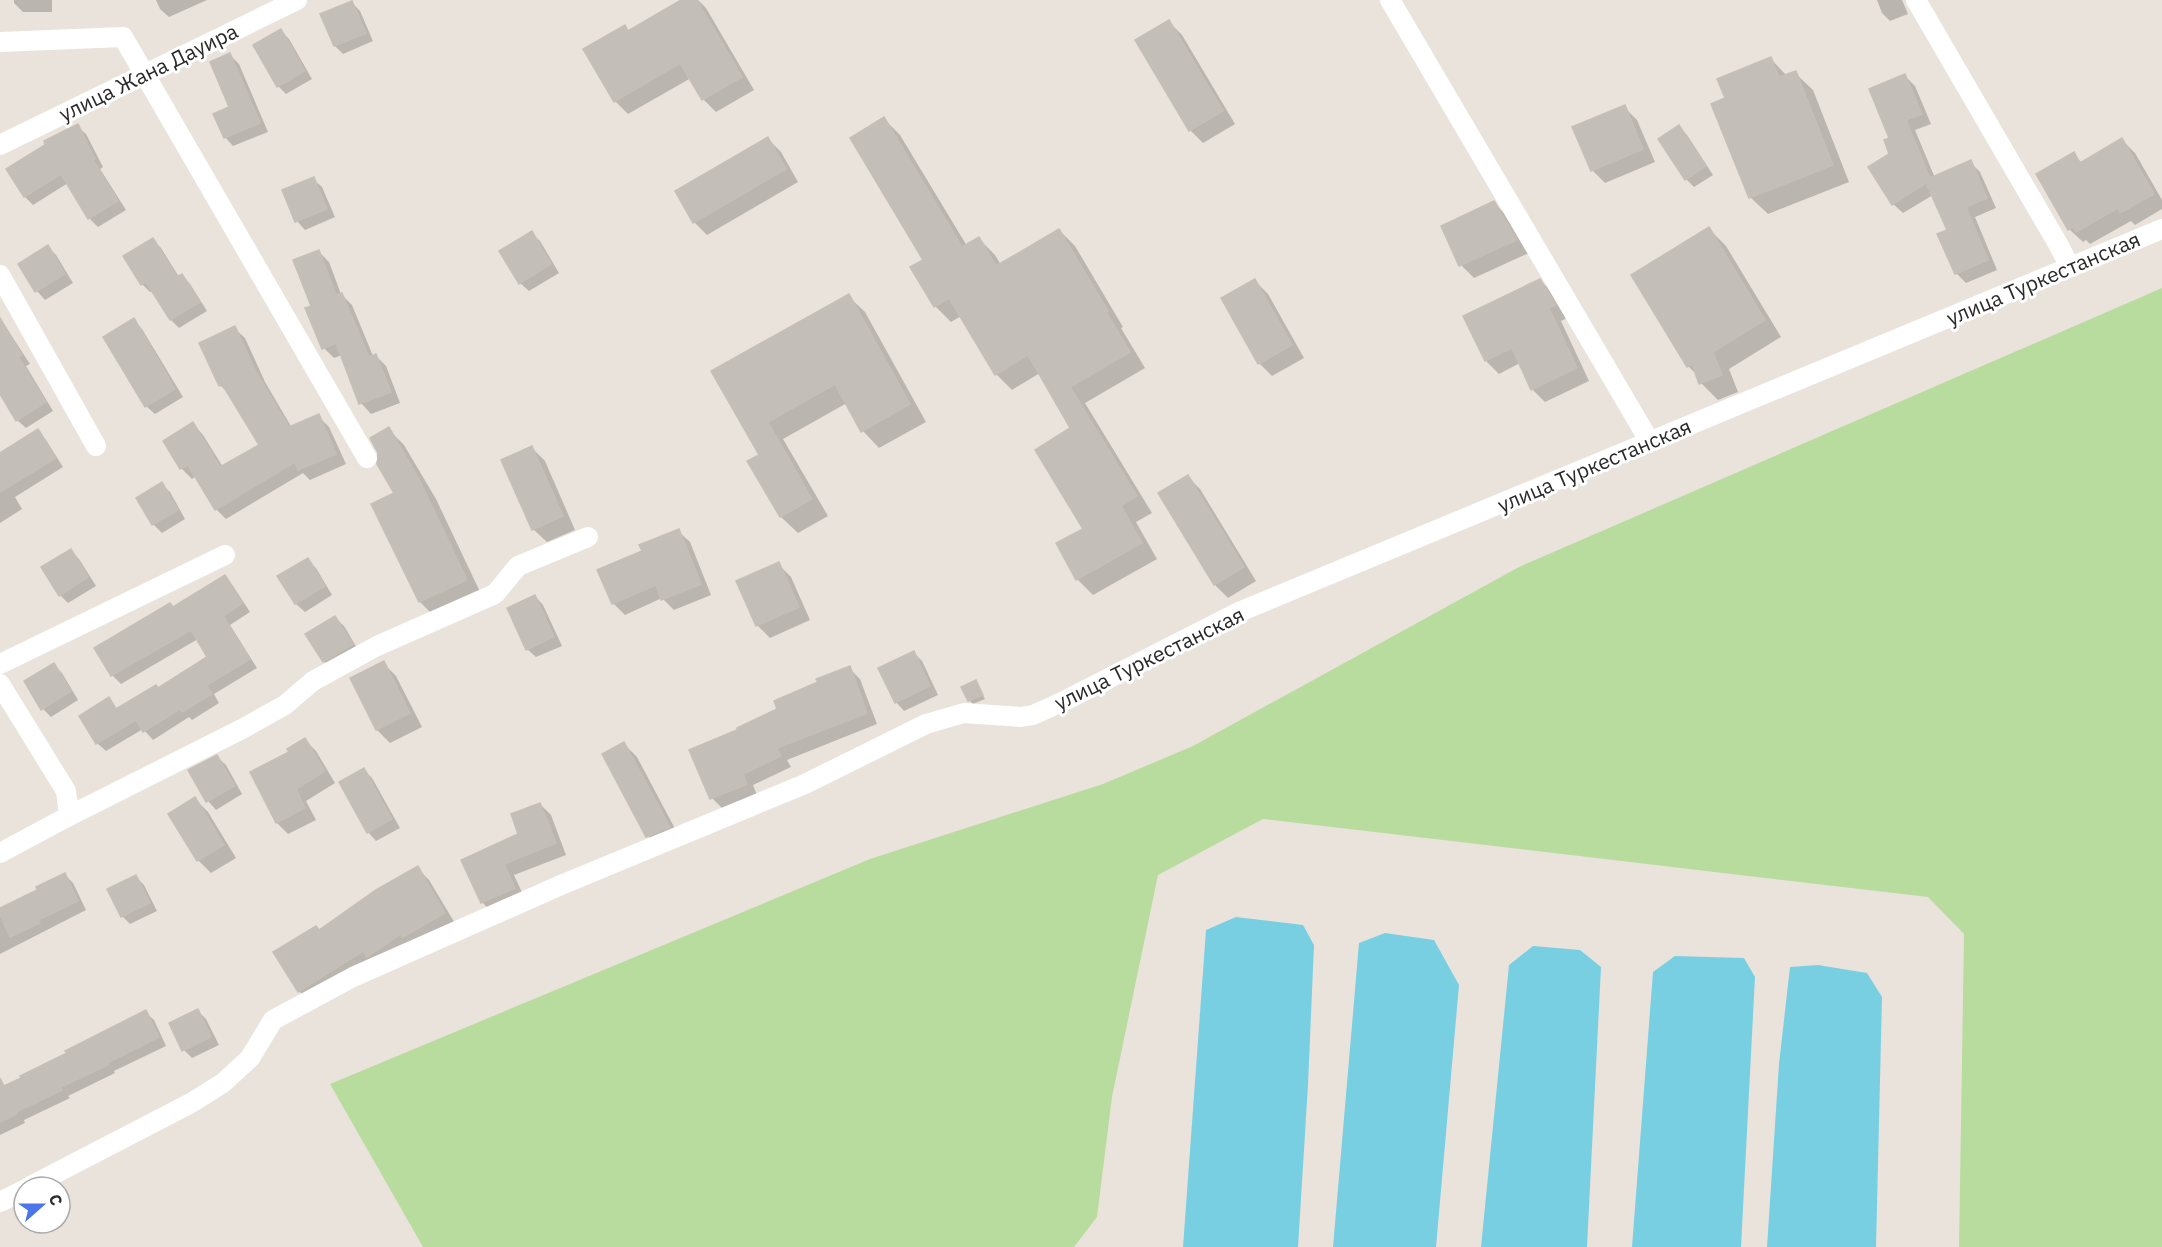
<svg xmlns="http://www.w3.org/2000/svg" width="2162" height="1247" font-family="'IBM Plex Sans',sans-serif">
  <rect width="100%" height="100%" fill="#eae3dc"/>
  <!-- green -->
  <polygon fill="#b8dc9e" points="2162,288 2162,1247 1959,1247 1964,934 1928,897 1263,819 1158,875 1112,1097 1097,1217 1074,1247 423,1247 330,1084 870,859 1103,784 1193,746 1519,567"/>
  <!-- water -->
  <g fill="#79cfe2">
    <polygon points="1236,917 1303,925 1314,945 1308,1085 1298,1247 1183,1247 1206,930"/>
    <polygon points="1385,933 1434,940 1459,985 1436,1247 1333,1247 1359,943"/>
    <polygon points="1533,946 1580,950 1601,967 1587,1247 1481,1247 1509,965"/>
    <polygon points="1675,956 1744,958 1755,977 1741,1247 1632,1247 1653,972"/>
    <polygon points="1818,965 1867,973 1882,997 1876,1247 1767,1247 1779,1064 1790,967"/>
  </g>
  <!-- shadow -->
  <g fill="#0003">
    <polygon points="14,0 52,0 52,12 23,12 14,3"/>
    <polygon points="156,0 207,0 169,17 160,9"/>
    <polygon points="684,0 698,0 706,8 754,90 716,112 703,99 691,78 628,114 615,101 625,27 629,32"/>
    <polygon points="1877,0 1902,0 1908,14 1890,21 1882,13"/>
    <polygon points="352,3 360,11 373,41 343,54 335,46"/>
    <polygon points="1169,22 1182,35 1235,124 1203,143 1190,130"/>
    <polygon points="281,31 289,39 312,79 286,94 278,86"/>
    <polygon points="230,55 239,64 268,132 233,146 225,137 231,108"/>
    <polygon points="1771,59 1787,76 1795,73 1813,90 1849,182 1768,214 1750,197 1727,99"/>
    <polygon points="1905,76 1915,86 1931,124 1915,130 1935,178 1970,162 1980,172 1996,208 1975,217 1997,270 1966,283 1956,273 1949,230 1933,195 1903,213 1893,204 1891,139"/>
    <polygon points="1624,107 1637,120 1655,162 1605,183 1592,170"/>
    <polygon points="884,119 900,135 967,246 979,239 995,255 1001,265 1059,230 1075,246 1123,327 1121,328 1145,368 1085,403 1152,513 1136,522 1157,559 1093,595 1077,579 1085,530 1073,428 1040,373 1012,390 996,374 961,316 951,322 935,306 925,260"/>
    <polygon points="77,126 86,134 103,167 100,169 126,210 98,227 89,218 68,183 33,205 25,197 8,170"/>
    <polygon points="1678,127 1687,135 1713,175 1694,187 1686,179"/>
    <polygon points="768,139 781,152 798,182 707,235 694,222 677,192"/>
    <polygon points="2122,140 2135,153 2162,200 2162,209 2135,225 2131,221 2090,244 2086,240 2083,242 2069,229 2073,154 2082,163"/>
    <polygon points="313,179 322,187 335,217 305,230 297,221"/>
    <polygon points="1494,203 1507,216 1529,253 1474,278 1461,265 1443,226"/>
    <polygon points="1709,229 1726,246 1781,337 1729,369 1738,392 1718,400 1701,383 1698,376 1688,366 1633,275"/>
    <polygon points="531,233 540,241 559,273 529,291 520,283"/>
    <polygon points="153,240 161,248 179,277 182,275 190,284 207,311 179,328 171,320 153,291 150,292 142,284"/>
    <polygon points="48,247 56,255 73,283 45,300 37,291 20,264"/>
    <polygon points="319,252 329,262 341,294 352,305 373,356 376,356 386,366 400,403 371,414 361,403 342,355 334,358 324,348 313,306"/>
    <polygon points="1540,280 1553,293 1567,318 1561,321 1589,381 1545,402 1532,389 1520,363 1499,374 1486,361 1465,317"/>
    <polygon points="1255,281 1268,294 1304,358 1272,376 1259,363"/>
    <polygon points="848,296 865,312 926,422 879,448 863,431 847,403 783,439 828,516 798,533 781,517 749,462 761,455 714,371"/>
    <polygon points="0,318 30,364 26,366 53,411 26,428 17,420 0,384"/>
    <polygon points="133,320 142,329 183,397 155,414 146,406"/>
    <polygon points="234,328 245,338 265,382 292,428 318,416 329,427 346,464 310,480 303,473 226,519 216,509 196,476 192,479 181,468 165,441 193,424 203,435 223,467 261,445 230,395 220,385"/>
    <polygon points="388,429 404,445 436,499 482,596 436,618 420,602 397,493"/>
    <polygon points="38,431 46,440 63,467 15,497 22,509 0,523 0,472"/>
    <polygon points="532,448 545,461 575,530 547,542 533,529"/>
    <polygon points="1187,476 1200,489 1256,581 1228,598 1215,585 1160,493"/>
    <polygon points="161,484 170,492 185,519 162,533 153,524 138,498"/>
    <polygon points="678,531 690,542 711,595 674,610 662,598 625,615 613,603 644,551"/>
    <polygon points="71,551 79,559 96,586 68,603 60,595"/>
    <polygon points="307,560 316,568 332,595 305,612 296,604 280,577"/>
    <polygon points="778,564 791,577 810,620 770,638 757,625"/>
    <polygon points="225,577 233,586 250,612 230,625 257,668 214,694 219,703 192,720 189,717 153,740 143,729 106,751 97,743 108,699 118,710 158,690 210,658 198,639 121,684 112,675 174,608"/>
    <polygon points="535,596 543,605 562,646 536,657 527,649"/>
    <polygon points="335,618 344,626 360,653 332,670 324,661"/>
    <polygon points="914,653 922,661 938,695 904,711 896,702"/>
    <polygon points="383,663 396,676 422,727 390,743 377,730 352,679"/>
    <polygon points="54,665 62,673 78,700 51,717 43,709"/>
    <polygon points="849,668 860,679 877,724 787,760 791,767 753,785 757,795 723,809 712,798 739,730 779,710"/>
    <polygon points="975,682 985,699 973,704 969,700"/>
    <polygon points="305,740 316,751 335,783 306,801 316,820 288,834 277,823 291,753"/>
    <polygon points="624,744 637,757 681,840 661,849 648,836"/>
    <polygon points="217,757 226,765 242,794 216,810 208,801 190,770"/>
    <polygon points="364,770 372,778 400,828 376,841 368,832 341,783"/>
    <polygon points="195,799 208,812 236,858 211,873 198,860 170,814"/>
    <polygon points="540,804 551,815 566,855 514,875 525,899 493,914 482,902"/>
    <polygon points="417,868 429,880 456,925 311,1003 299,991 319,931"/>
    <polygon points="65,875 73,883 86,910 0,954 0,909 39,890"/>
    <polygon points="136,877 144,885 157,911 130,924 122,916"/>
    <polygon points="198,1011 206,1019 219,1045 192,1058 184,1050"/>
    <polygon points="145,1012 154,1020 166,1046 114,1071 115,1073 68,1096 70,1098 24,1120 25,1123 0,1135 0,1090"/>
  </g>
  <!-- building -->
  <g fill="#c3beb8" stroke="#c5bfb6" stroke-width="1.5">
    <polygon points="681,0 697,0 742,77 702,100 680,63 614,102 583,49 625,25 628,31"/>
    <polygon points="352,1 366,33 334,46 320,14"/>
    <polygon points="1169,20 1223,111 1189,131 1135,40"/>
    <polygon points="281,29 305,71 277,87 253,45"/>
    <polygon points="230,53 260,123 224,138 213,114 229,107 210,62"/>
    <polygon points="1771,57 1779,77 1796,71 1833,165 1749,198 1711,104 1725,98 1717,79"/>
    <polygon points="1905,74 1922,114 1906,120 1930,178 1971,160 1987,198 1966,207 1988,260 1955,274 1937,234 1947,230 1926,183 1892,205 1868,167 1889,154 1884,140 1889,138 1869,89"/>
    <polygon points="1625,105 1643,149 1591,171 1572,127"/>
    <polygon points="884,117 962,247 979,237 996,266 1059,229 1108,311 1106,312 1130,352 1070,387 1137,496 1121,506 1142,543 1076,580 1056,543 1083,529 1035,450 1070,428 1028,355 995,375 949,298 934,307 910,267 923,260 850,138"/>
    <polygon points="78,124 95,159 93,160 118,201 88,219 61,174 24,197 6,169 45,145 44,141"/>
    <polygon points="1679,125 1706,166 1685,180 1658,139"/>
    <polygon points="768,137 786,169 693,223 675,191"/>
    <polygon points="2122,138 2154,194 2120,213 2118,208 2076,232 2073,227 2068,230 2036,174 2074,152 2080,163"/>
    <polygon points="314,177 327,209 295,222 282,190"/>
    <polygon points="1494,201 1517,240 1459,266 1441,226"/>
    <polygon points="1709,227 1765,320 1713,352 1722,375 1699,384 1692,364 1687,367 1631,275"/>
    <polygon points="532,231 551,264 519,284 499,251"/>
    <polygon points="153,238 177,277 182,274 200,302 170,320 146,282 141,285 123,256"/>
    <polygon points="48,245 65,274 35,292 18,264"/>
    <polygon points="319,250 336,295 342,293 369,357 376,354 391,392 359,404 336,343 322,349 305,308 311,306 293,260"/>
    <polygon points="1255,279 1292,345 1258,364 1221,298"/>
    <polygon points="1540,279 1556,305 1549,308 1577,368 1531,390 1512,348 1485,361 1463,316"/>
    <polygon points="849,294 910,404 861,432 835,384 768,422 812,499 780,517 747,461 759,455 711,371"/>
    <polygon points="0,318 22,355 18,357 46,402 16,421 0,394"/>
    <polygon points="134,318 175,389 145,407 103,337"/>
    <polygon points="235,326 255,370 289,427 319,414 336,454 298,470 295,462 215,510 188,465 180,469 163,441 193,422 220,467 259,445 222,384 219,386 199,343"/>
    <polygon points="389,427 420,481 467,580 419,602 371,504 394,493 377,464 378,453 370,438"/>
    <polygon points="38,429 56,458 0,492 0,453"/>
    <polygon points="532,446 563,516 532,530 501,460"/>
    <polygon points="1188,475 1244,567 1214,585 1158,493"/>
    <polygon points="162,482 178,510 152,525 136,498"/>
    <polygon points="679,529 701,584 661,600 656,585 612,604 597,570 642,551 639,545"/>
    <polygon points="71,549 88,577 59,596 41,567"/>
    <polygon points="308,558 325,586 295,604 277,576"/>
    <polygon points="779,562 799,607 756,626 736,581"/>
    <polygon points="225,575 243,603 223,616 250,659 207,685 212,694 182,712 180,709 143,732 136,720 96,744 79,716 109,697 116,709 156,685 158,688 207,657 191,630 111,676 94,648 170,603 173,607"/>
    <polygon points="535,595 554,637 526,650 507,608"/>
    <polygon points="335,616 353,644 323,662 305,634"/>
    <polygon points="914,651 930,686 895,703 878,668"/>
    <polygon points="384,661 410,713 376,730 350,678"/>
    <polygon points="54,663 71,691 41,710 24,681"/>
    <polygon points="850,666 867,713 777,748 781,756 743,774 747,784 710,799 689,750 737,730 737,728 777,709 774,701 818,682 816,679"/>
    <polygon points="976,680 983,695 968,701 961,687"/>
    <polygon points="305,738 325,771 296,789 305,808 276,823 250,772 289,752 287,749"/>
    <polygon points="624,742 670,827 646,837 602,754"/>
    <polygon points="217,755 235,786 206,802 188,770"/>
    <polygon points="364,768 392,819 367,833 339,782"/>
    <polygon points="195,797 224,845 197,861 168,814"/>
    <polygon points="540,803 556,843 504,864 515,888 481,903 461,860 518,834 511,814"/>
    <polygon points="418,866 445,913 403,937 401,934 367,957 363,951 298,992 273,952 316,926 319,930 376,890"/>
    <polygon points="65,873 78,901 38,920 40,923 10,937 0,915 0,908 37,890 36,887"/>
    <polygon points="136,875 150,903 121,917 107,889"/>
    <polygon points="198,1009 211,1037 182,1051 169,1023"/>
    <polygon points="146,1010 159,1037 107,1063 108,1065 61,1087 62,1090 16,1112 17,1114 0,1122 0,1078 4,1086 21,1078 20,1076 67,1053 65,1051"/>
  </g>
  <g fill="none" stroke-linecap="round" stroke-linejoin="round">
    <!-- minor -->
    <g stroke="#fff" stroke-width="20">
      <polyline points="1390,0 1650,442"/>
      <polyline points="1916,0 2058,244 2070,267"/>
      <polyline points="0,42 123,37 367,458"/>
      <polyline points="0,145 297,0"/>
      <polyline points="0,275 96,446"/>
      <polyline points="0,664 225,555"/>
      <polyline points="0,684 66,791 69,816"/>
      <polyline points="0,853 69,816 242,729 285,705 313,681 377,646 495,594 518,566 588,537"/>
      <polyline points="29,1187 191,1103 223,1083 250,1058 273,1020 353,977 561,885 805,784 926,724 964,713 1021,717 1033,715 1064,701 1239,612 2162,229"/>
      <polyline points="0,1202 24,1190"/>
    </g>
  </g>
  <g text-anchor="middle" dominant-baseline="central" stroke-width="6" stroke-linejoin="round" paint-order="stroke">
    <!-- street labels -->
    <g font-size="21" fill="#292929" stroke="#fff">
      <text transform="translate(148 72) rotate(-26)">улица Жана Дауира</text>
      <text transform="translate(2043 278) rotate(-23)">улица Туркестанская</text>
      <text transform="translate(1594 465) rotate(-23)">улица Туркестанская</text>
      <text transform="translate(1149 658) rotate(-26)">улица Туркестанская</text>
    </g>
  </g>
  <!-- north arrow -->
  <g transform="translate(42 1205) rotate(69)"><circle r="28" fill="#ffffff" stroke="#a9a9a9" stroke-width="1.5"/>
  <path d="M0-4.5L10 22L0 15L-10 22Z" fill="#4b75e8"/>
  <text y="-9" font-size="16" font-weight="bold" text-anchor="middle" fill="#292929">С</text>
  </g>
</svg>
